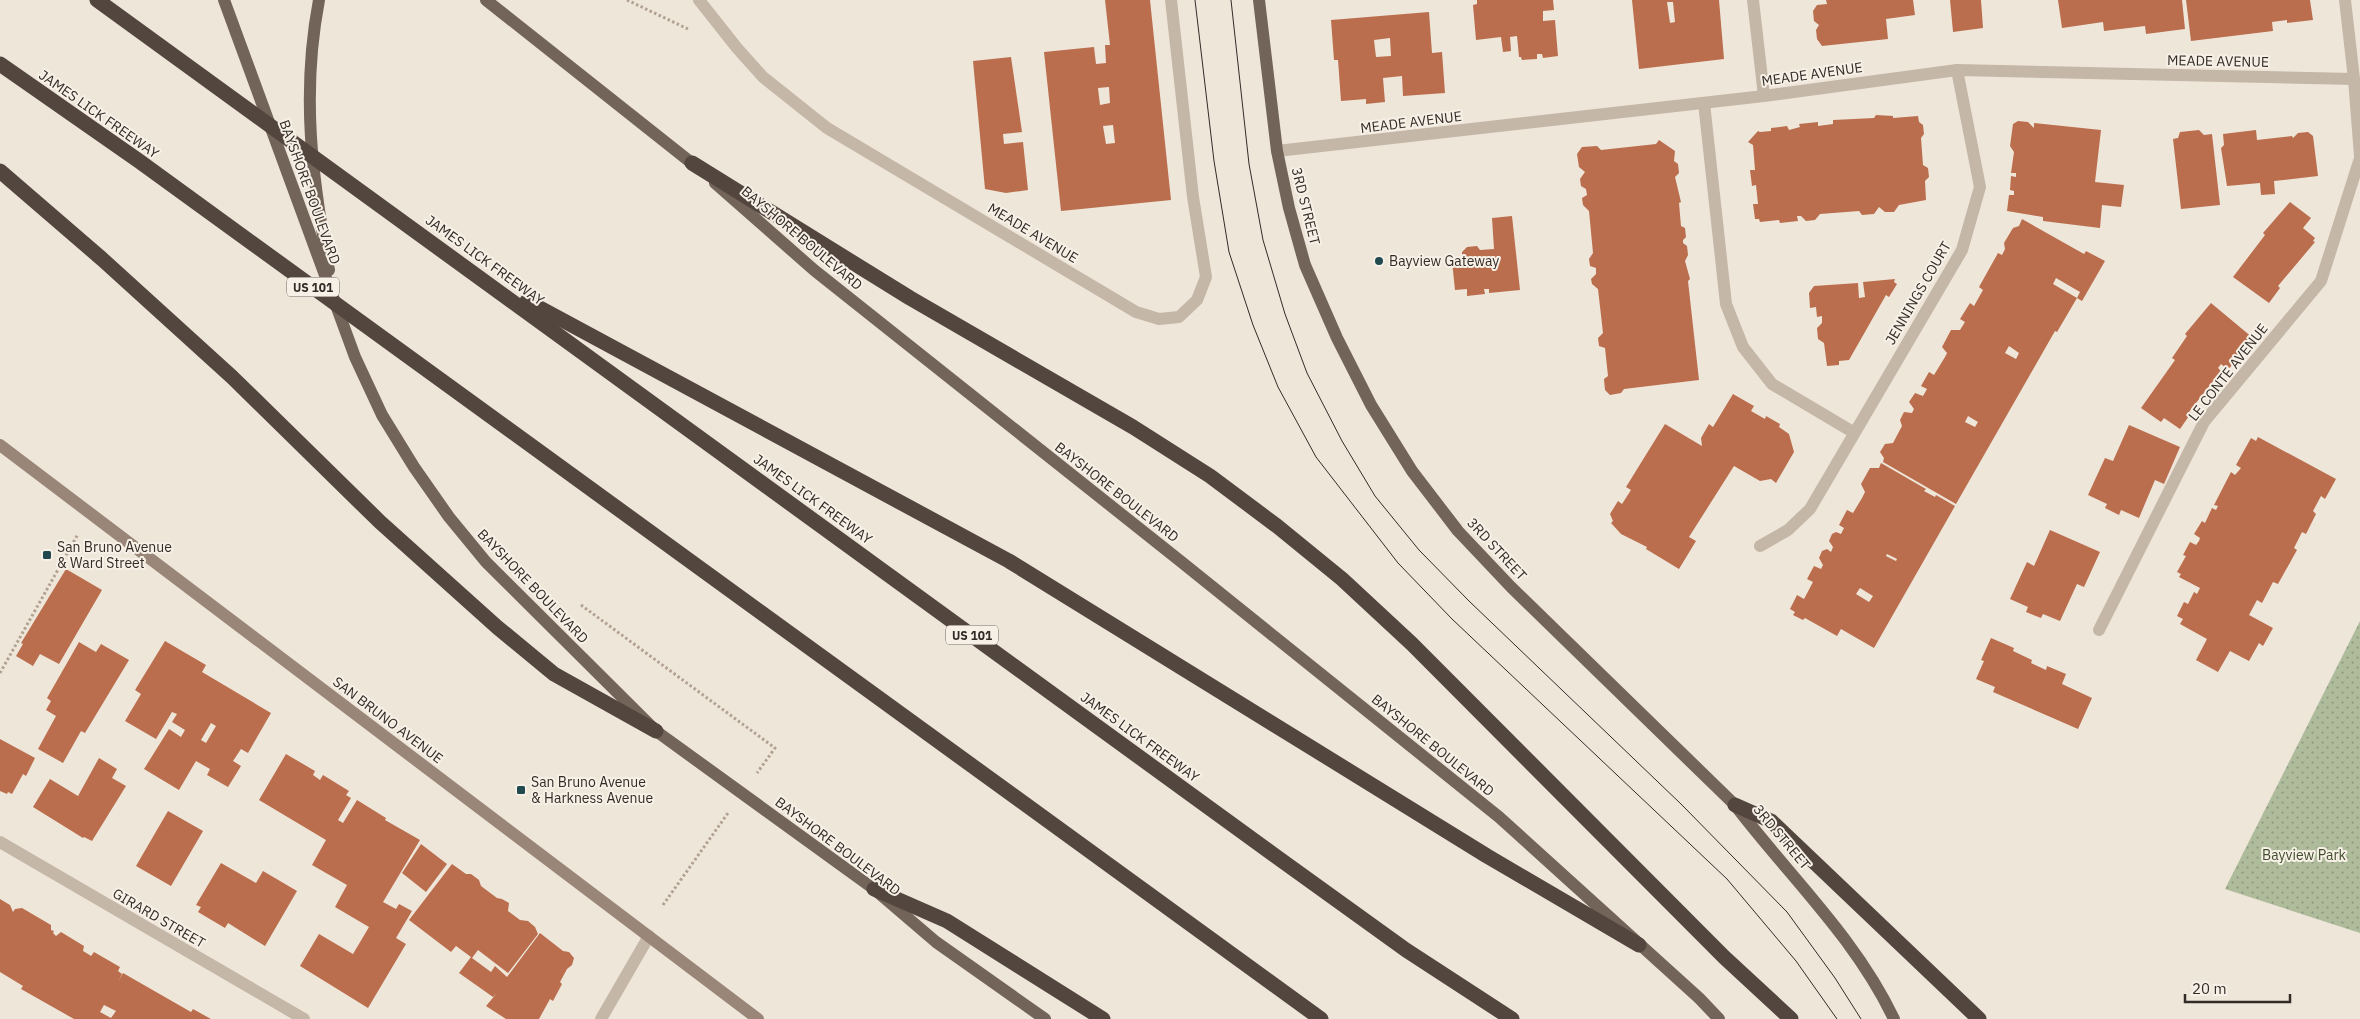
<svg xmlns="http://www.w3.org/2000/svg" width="2360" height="1019" font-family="'IBM Plex Sans',sans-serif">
  <defs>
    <pattern id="park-dots" width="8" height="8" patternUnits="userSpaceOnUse" patternTransform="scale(1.25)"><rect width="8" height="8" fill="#afbc9c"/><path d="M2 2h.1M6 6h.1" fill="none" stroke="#8f997f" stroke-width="1.8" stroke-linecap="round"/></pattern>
  </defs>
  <rect width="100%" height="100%" fill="#efe6da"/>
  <!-- park -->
  <polygon fill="url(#park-dots)" points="2360,621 2360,933 2225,889"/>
  <!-- building -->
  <g fill="#ba6e4d" fill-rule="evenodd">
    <path d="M1105 0H1150L1171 200 1061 211 1044 52 1094 47 1096 64 1106 63 1105 45H1110ZM1109 87 1110 103 1100 105 1098 88ZM1113 125 1115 143 1106 144 1103 126Z"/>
    <polygon points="1477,0 1553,0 1554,10 1543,11 1543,21 1555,20 1558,56 1543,58 1542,54 1537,54 1537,59 1522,60 1521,57 1519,57 1517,36 1510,37 1511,51 1503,52 1501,37 1476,40 1473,5 1477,4"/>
    <path d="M1632 0H1719L1724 59 1639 69ZM1667 2H1673L1675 22 1670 23Z"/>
    <polygon points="1826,0 1913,0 1915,15 1886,19 1888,39 1822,46 1817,39 1816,30 1819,25 1814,21 1813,11 1817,5 1827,4"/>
    <polygon points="1950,0 1981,0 1983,28 1953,32"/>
    <polygon points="2058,0 2182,0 2185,29 2146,34 2145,26 2104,31 2103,22 2062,28"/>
    <polygon points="2186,0 2310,0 2313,20 2287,23 2287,20 2272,22 2273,31 2191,41"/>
    <path d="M1429 12 1432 53 1442 52 1445 93 1403 96 1402 76 1383 78 1385 102 1366 104V99L1341 101 1338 60H1334L1331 20ZM1390 38 1391 56 1376 57 1374 40Z"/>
    <polygon points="1011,57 1022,132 1003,134 1004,144 1023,142 1028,190 1006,193 985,189 973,61"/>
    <polygon points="1876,115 1893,116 1893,118 1918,116 1919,122 1923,125 1924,134 1921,138 1923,165 1928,168 1929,177 1925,181 1926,200 1899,205 1894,212 1885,212 1879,207 1874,214 1862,215 1859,211 1820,214 1815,220 1806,221 1801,216 1797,216 1798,221 1780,223 1779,220 1760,222 1759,219 1755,219 1753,204 1758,204 1756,185 1752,186 1750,170 1755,170 1753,145 1748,142 1758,131 1760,132 1771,131 1771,128 1787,126 1789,130 1800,127 1799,124 1818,122 1818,126 1833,124 1833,120 1874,118"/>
    <polygon points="2018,121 2028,122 2034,128 2034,123 2101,130 2095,182 2124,185 2121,207 2102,205 2100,228 2043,221 2043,217 2007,211 2009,195 2014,195 2014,191 2010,190 2011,176 2016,177 2016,173 2011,173 2014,152 2010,146 2013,124"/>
    <polygon points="2199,130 2204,135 2212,134 2220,205 2181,209 2173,139 2178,138 2180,132"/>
    <polygon points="2256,130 2257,140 2292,136 2293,138 2298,133 2308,132 2313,136 2318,176 2274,181 2275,194 2261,195 2260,183 2227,186 2221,148 2224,145 2223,134"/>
    <polygon points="1659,140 1675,151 1674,161 1678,164 1679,173 1675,177 1681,202 1679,203 1681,226 1685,228 1686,237 1683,240 1683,243 1687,246 1688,255 1685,261 1690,279 1688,281 1699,380 1624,389 1621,393 1610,395 1605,390 1604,379 1608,376 1605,348 1599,346 1598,338 1603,333 1598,289 1592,284 1591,279 1596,274 1596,268 1590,266 1589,259 1593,253 1589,211 1583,205 1582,198 1587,195 1586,189 1581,186 1580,179 1585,172 1579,167 1577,154 1582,147 1597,146 1601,150 1656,144"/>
    <polygon points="2290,202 2311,218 2303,228 2315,238 2313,241 2315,242 2278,286 2280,288 2269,303 2233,277 2265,235 2263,233"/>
    <polygon points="1512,216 1520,290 1489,293 1489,289 1484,289 1485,294 1467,296 1467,289 1455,290 1452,261 1462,260 1462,252 1467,247 1477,246 1480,250 1494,249 1492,218"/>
    <path d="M2022 219 2084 254 2086 251 2105 261 2082 301 2077 298 2080 292 2056 278 2053 284 2077 298 2057 332 2055 331 1956 504 1883 462 1884 458 1880 452 1885 444 1893 443 1902 426 1900 420 1904 412 1912 413 1914 409 1909 402 1915 393 1923 396 1927 389 1921 386 1929 372 1934 375 1945 357 1947 353 1942 347 1951 330H1960L1965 322 1960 319 1970 303 1974 306 1983 290 1979 287 1998 253 2002 255 2005 249 2004 243 2013 228 2019 226ZM2009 346 2019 353 2016 359 2005 353ZM1968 416 1978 422 1975 427 1965 422Z"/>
    <polygon points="1895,279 1894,282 1897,284 1889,297 1886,295 1849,360 1839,361 1839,365 1827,366 1824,343 1818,339 1817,328 1822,323 1822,316 1817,317 1816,307 1810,308 1809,293 1814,286 1858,283 1859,298 1865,297 1863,282"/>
    <polygon points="2211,303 2253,338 2228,370 2221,364 2218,368 2221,371 2189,412 2191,413 2180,429 2164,418 2161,422 2141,408 2175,360 2172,358 2187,336 2185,334"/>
    <polygon points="1733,394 1754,406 1751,411 1765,419 1766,416 1780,424 1779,427 1789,434 1794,452 1776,483 1771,479 1760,481 1734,466 1689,537 1696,541 1679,569 1646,549 1647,547 1621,534 1611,523 1613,521 1610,514 1618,501 1622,504 1631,490 1626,487 1665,424 1702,446 1701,438 1709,424 1713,427"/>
    <polygon points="2129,425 2180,447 2164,484 2155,480 2139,518 2121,510 2119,515 2105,508 2107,504 2088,495 2105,458 2113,461"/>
    <polygon points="2258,437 2336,479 2325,499 2321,496 2313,511 2316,514 2306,534 2302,532 2294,548 2297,550 2278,584 2273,582 2262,603 2257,600 2249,615 2273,628 2263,646 2259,643 2249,661 2230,651 2218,672 2196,660 2207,639 2180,624 2183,619 2177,616 2184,602 2188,604 2194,592 2197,594 2200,588 2179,577 2181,574 2177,572 2186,556 2183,555 2190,542 2196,545 2199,541 2200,538 2194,534 2202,521 2205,523 2212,508 2216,510 2218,506 2214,505 2231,472 2235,475 2241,468 2236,465 2251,438 2256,441"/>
    <path d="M1881 463 1926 489 1924 491 1935 497 1936 495 1955 506 1874 648 1841 629 1837 636 1805 618 1803 620 1793 615 1795 612 1790 609 1797 595 1804 599 1813 582 1807 579 1814 566 1821 569 1823 565 1819 558 1822 551 1827 549 1831 552 1833 547 1829 541 1832 534 1836 532 1841 534 1844 528 1839 525 1847 510 1853 513 1862 498 1865 492 1861 484 1870 468H1879ZM1887 554 1897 559 1896 561 1886 556ZM1860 588 1873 596 1869 602 1856 594Z"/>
    <polygon points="2050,530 2100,552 2084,587 2077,584 2060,621 2043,614 2041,618 2026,612 2028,607 2010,599 2027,562 2034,566"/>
    <polygon points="66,569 102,590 59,664 40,654 33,666 16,656 23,644 21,643"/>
    <polygon points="1991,638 2014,648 2013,651 2032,660 2031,663 2046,670 2047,666 2066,674 2062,684 2092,698 2078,729 1993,692 1995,687 1976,679 1984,661 1981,660"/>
    <path d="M165 641 206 665 202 672 271 713 248 753 241 749 233 761 241 766 228 787 207 775 210 769 196 761 179 790 144 769 169 729 181 737 185 730 172 722 177 714 172 712 156 739 125 721 141 694 135 690ZM211 723 216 726 206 743 201 740Z"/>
    <polygon points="79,642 96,652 101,644 129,660 85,733 81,731 63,763 38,749 56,716 46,710 51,701 47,698"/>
    <polygon points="0,739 35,758 26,776 23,774 12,794 8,792 7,794 0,791"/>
    <polygon points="286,754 315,771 313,775 320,780 323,775 349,791 346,795 351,798 338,820 343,823 357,800 386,818 385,820 420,840 383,902 396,909 399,904 412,911 396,938 406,944 368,1008 300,966 319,934 353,954 369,927 335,907 347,885 312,865 326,840 259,800"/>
    <polygon points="99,758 117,769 112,778 126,786 92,841 84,837 83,838 33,807 50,779 78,796"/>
    <polygon points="168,811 203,831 171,886 136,866"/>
    <polygon points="421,844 447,864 426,892 402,873"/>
    <polygon points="221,863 256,883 263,871 297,891 265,946 228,923 225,928 198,912 201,907 196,905"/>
    <polygon points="452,864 466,874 471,874 479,880 481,886 497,898 502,899 509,903 508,911 520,920 528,921 535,927 538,934 508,973 478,950 472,958 491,972 495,966 507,977 540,933 563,951 569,952 574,958 572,965 567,969 560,982 562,984 553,1001 550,999 539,1019 506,1019 486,1006 497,993 493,997 459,973 471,957 456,946 451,952 409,920"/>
    <path d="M0 899 10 905 13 912 15 909 22 908 51 925V930L54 931 53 933 56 936 61 932 84 946 83 951 88 954 91 956 94 952 120 967 118 971 122 974 118 982 123 973 191 1012 193 1009 211 1019H74L21 989 23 986 0 972ZM104 1005 116 1011 111 1018 100 1012Z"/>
  </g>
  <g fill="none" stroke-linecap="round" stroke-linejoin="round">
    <!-- path -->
    <g stroke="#b1a192" stroke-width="3" stroke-dasharray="2.5 2.5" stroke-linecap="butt">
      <polyline points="627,0 688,29 689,27"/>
      <polyline points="581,605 775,748 757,773"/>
      <polyline points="0,673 78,534"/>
      <polyline points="663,905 728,813"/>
    </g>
    <!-- street -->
    <g stroke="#c5b7a8" stroke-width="12">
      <polyline points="699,0 737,48 763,77 827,128 1136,312 1159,319 1179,317 1197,300 1206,277 1193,197 1171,0"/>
      <polyline points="1753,0 1764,96"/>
      <polyline points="2345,0 2354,79 2360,156"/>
      <polyline points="1704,103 1726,304 1743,347 1772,384 1853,432"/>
      <polyline points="1277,151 1764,96 1957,70 2354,79"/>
      <polyline points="1760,546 1788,530 1810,509 1962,250 1980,187 1957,70"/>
      <polyline points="2099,630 2204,422 2321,281 2360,158"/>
      <polyline points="0,842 304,1019"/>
      <polyline points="601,1019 649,936"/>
    </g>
    <!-- secondary -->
    <polyline stroke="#998679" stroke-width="12" points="0,445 758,1019"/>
    <!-- primary -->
    <g stroke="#73645a" stroke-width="12">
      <polyline points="224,0 355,357 382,415 414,467 449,517 486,562 656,731 874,889 936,942 1045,1019"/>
      <path d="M319 0C301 94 312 177 329 270"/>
      <polyline points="486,0 698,168"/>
      <path d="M1259 0 1277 151 1289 208 1305 265 1337 338 1371 405 1412 471 1458 531 1511 587 1735 805C1789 876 1855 937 1894 1019"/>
      <polyline points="715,183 814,270 1179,560 1499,817 1699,998 1719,1019"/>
    </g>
    <!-- highway -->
    <g stroke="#53463f" stroke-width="15">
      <polyline points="97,0 1281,860 1406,950 1512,1019"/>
      <polyline points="0,64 139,161 1321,1019"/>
      <polyline points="692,163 910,298 1133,427 1210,476 1277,526 1342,579 1412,644 1724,957 1791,1019"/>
      <polyline points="0,171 102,259 232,377 380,522 497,627 554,674 656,731"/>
      <polyline points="527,301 1009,561 1487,856 1639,945"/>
      <polyline points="1735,805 1771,821 1979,1019"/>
      <polyline points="874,889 947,921 1103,1019"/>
    </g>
    <!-- tram -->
    <g stroke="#332b27" stroke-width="1">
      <polyline points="1195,0 1214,161 1229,252 1253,325 1278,387 1316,457 1398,563 1452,619 1727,879 1796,961 1837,1019"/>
      <polyline points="1231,0 1249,164 1263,240 1285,314 1307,373 1342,441 1375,496 1419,550 1469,601 1681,804 1787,912 1835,978 1861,1019"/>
    </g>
  </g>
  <!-- markers -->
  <g fill="#214a50" stroke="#f7f0e6" stroke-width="2">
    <circle cx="1379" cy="261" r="5"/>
    <rect x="42" y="550" width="10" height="10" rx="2.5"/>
    <rect x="516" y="785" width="10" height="10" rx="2.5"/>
  </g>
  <g text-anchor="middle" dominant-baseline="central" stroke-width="4" stroke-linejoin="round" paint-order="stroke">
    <!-- shield labels -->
    <g fill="#f7f0e6" stroke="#6e6660" stroke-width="1">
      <rect x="287" y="277.5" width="52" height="19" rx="4"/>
      <rect x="946" y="625.5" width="52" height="19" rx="4"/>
    </g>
    <g font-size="12" font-weight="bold" fill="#332b27">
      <text x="313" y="287">US 101</text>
      <text x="972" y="635">US 101</text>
    </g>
    <!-- street labels -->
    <g font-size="14" fill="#332b27" stroke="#f7f0e6">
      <text transform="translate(2218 61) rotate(1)">MEADE AVENUE</text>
      <text transform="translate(1812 74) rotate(-8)">MEADE AVENUE</text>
      <text transform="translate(99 114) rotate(35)">JAMES LICK FREEWAY</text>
      <text transform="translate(1411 122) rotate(-7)">MEADE AVENUE</text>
      <text transform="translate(310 192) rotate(70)">BAYSHORE BOULEVARD</text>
      <text transform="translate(1306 206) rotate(76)">3RD STREET</text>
      <text transform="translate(1033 233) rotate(31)">MEADE AVENUE</text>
      <text transform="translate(802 238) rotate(40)">BAYSHORE BOULEVARD</text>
      <text transform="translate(485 260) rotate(36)">JAMES LICK FREEWAY</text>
      <text transform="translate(1918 293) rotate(-60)">JENNINGS COURT</text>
      <text transform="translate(2228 372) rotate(-52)">LE CONTE AVENUE</text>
      <text transform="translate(1117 492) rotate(38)">BAYSHORE BOULEVARD</text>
      <text transform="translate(813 499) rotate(36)">JAMES LICK FREEWAY</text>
      <text transform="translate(1497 549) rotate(47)">3RD STREET</text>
      <text transform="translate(533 586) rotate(46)">BAYSHORE BOULEVARD</text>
      <text transform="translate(388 720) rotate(37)">SAN BRUNO AVENUE</text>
      <text transform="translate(1140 737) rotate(36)">JAMES LICK FREEWAY</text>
      <text transform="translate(1433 745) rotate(39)">BAYSHORE BOULEVARD</text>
      <text transform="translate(1782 837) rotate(50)">3RD STREET</text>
      <text transform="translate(838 846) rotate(37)">BAYSHORE BOULEVARD</text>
      <text transform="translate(159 918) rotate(30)">GIRARD STREET</text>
    </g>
    <!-- poi labels -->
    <g font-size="14" fill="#332b27" stroke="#f7f0e6" text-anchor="start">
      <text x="1389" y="261">Bayview Gateway</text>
      <text x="57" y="547">San Bruno Avenue<tspan x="57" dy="16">&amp; Ward Street</tspan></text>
      <text x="531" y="782">San Bruno Avenue<tspan x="531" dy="16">&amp; Harkness Avenue</tspan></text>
    </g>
    <!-- park labels -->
    <g font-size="14" fill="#404e2d" stroke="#f7f0e6">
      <text x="2304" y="855">Bayview Park</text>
    </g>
  </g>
  <!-- scale -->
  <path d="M2185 994v8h105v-8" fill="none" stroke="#332b27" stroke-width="2.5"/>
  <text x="2192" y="994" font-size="15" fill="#332b27" stroke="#f7f0e6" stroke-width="4" paint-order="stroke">20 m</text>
</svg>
